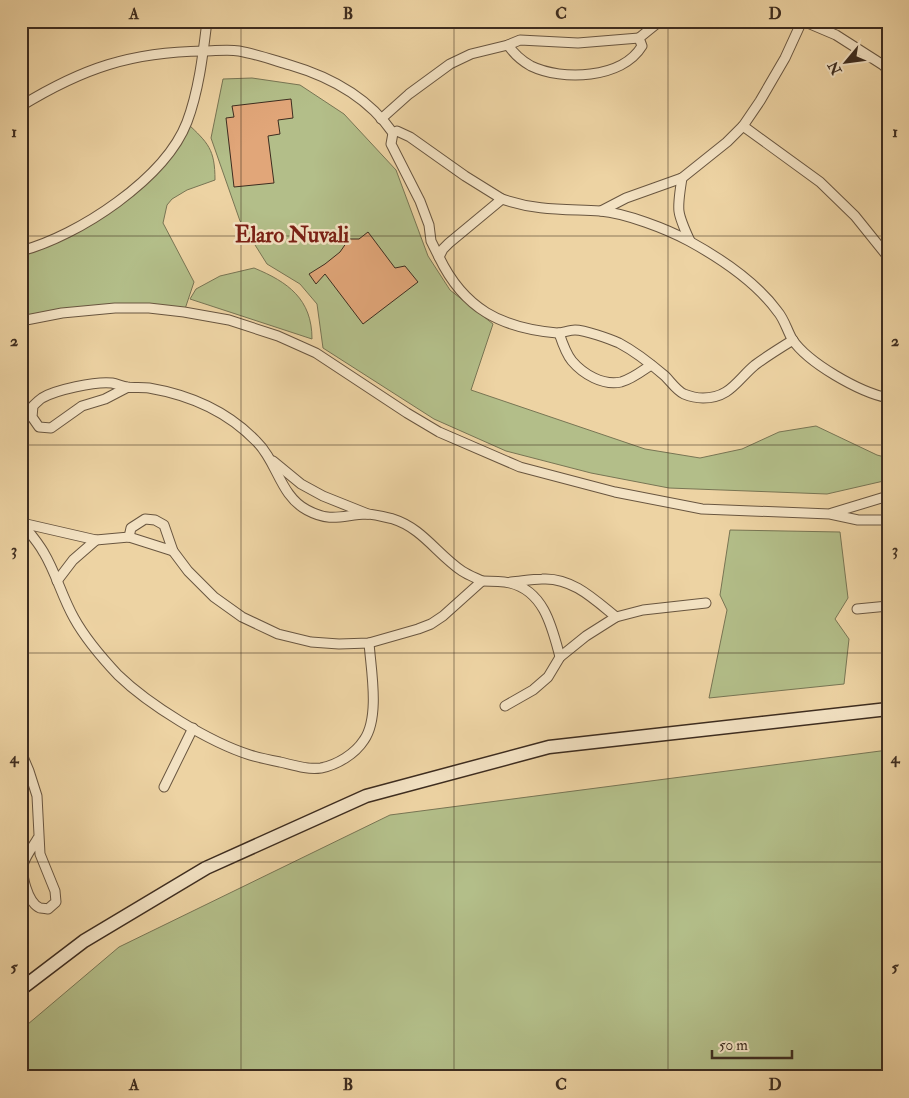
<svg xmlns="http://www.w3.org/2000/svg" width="909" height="1098" font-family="'IM FELL Double Pica',serif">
  <rect width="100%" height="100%" fill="#edd3a3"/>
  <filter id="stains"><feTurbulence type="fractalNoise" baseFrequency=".004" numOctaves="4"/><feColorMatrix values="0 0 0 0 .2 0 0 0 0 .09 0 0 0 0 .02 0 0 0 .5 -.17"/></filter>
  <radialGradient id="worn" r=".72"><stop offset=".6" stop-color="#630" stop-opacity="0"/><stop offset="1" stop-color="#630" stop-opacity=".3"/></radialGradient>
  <!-- green -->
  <g fill="#b3be89" stroke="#787554">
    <polygon points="252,78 300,85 344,114 396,170 428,256 450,290 493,324 471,390 645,449 700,458 742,449 779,432 816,426 877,455 888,458 888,480 827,494 669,488 591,473 506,451 434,419 323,348 317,304 300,284 267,264 240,221 211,138 223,79"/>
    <path d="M187 123C208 143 215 149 215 180L187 190 172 199 167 205 163 223 194 282 184 312 149 308 21 321V251L84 225 148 177Z"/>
    <path d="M254 268C288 282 312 299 312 339L190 299 196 289 220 276Z"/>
    <polygon points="730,530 840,532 848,598 835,619 849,639 844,684 709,698 727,610 720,595"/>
    <polygon points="888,750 888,1077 21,1077 21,1030 119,947 390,815"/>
  </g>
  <!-- building -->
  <g fill="#e1a679" stroke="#3d2c1f">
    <polygon points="291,99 293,118 278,120 280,134 268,136 274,183 234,187 226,118 234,117 232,106"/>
    <polygon points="368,232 395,268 405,266 418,282 363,324 325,274 316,284 309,274 325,264 340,252 349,239 359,239"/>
  </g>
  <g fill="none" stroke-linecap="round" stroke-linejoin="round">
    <defs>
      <g id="street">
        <polyline points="803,21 836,35 883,65 888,70"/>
        <polyline points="508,45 520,40 578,43 639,38"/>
        <path d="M21 106C83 68 131 52 204 51 215 51 228 49 239 51 256 54 273 60 290 65 331 77 368 97 393 133"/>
        <path d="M381 119 409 94 450 64 471 54 508 45C514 54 522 61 531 66 562 81 622 79 642 46L639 38 660 21"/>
        <polyline points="743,126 820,182 855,216 888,257"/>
        <polygon points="397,131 410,137 465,176 502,199 449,243 443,249 439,257 431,241 429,225 420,201 391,144 393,133"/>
        <path d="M682 178C677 210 676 211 690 241"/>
        <path d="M502 199C537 211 564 209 600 211 625 213 667 229 689 241 720 258 757 283 778 312 784 319 787 330 792 339 808 363 859 392 888 398"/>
        <polyline points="601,211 626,198 682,178 727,142 743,126 760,101 785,58 802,21"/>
        <path d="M21 251C78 236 165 179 187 122 199 90 203 54 207 21"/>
        <path d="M439 257C464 309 501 328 557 333 563 333 569 330 575 330 585 330 610 339 619 343 636 352 651 364 665 376 671 382 677 391 684 394 689 396 697 398 703 398 730 398 737 380 755 365 767 356 780 348 793 340"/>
        <polyline points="21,321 62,313 115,308 149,308 184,312 229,320 278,336 316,353 407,413 439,432 520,467 615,492 702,509 830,514 858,520 888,520"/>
        <path d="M559 333C562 342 566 354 572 361 583 374 603 386 621 382 632 379 642 371 651 365"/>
        <path d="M128 387 105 399 82 406 51 428 39 427 32 417 33 406C36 403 39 400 42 398 55 390 96 381 112 383 117 384 122 386 127 387 134 388 142 387 149 388 190 395 227 411 256 441 277 461 280 496 307 510 331 523 343 515 366 514 374 514 385 517 393 519 422 528 437 554 462 571 468 575 476 578 482 581L443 616 431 624 418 629 369 643 339 644 311 642 278 634 242 617 214 597 188 571 173 551 164 525 155 520 145 519 131 528 129 537"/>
        <polyline points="273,461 301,484 323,496 368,514"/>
        <polyline points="832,513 888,496"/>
        <path d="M21 522C29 532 38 542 44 553 56 573 62 597 74 618 85 638 102 658 118 675 149 705 209 742 250 755 260 758 270 760 280 762 293 765 307 770 321 768 337 765 355 754 364 740 380 717 371 670 369 643"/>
        <polyline points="22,523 96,540 129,537 173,551"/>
        <polyline points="57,581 73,560 96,540"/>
        <path d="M482 581C491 581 501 581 510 583 544 591 552 627 560 657"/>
        <path d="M511 582C522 581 532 579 542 579 572 577 595 600 616 617"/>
        <polyline points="857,609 888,606"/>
        <polyline points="505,706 533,690 548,677 560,657 586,636 616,617 643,610 706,603"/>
        <path d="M21 752 29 771 37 796 40 854 55 891 56 902 48 909C48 909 41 908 40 908 28 903 20 874 24 862 27 854 34 845 38 838"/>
        <polyline points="164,787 193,728"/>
      </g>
      <polyline id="secondary" points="21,989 84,941 206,868 366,796 549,747 888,709"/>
    </defs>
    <!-- street casing -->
    <use href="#street" stroke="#695640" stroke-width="11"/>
    <!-- secondary casing -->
    <use href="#secondary" stroke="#3d2c1f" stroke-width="15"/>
    <!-- street -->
    <use href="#street" stroke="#f3e2c3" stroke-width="9"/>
    <!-- secondary -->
    <use href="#secondary" stroke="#f3e2c3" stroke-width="12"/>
  </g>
  <!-- grid -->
  <path fill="none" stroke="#3d2c1f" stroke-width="1" stroke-opacity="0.55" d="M241 21V1077M454 21V1077M668 21V1077M21 236H888M21 445H888M21 653H888M21 862H888"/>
  <g text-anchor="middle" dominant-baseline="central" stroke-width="5" stroke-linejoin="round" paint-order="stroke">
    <!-- neighbourhood labels -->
    <g font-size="22" font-weight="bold" fill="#7a1f14" stroke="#f3e2c3">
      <text x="292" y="235">Elaro Nuvali</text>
    </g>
  </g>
  <!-- margin -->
  <rect width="909" height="1098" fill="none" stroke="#edd3a3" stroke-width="55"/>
  <!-- north arrow -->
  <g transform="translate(846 62) rotate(241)" stroke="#f3e2c3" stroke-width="4" paint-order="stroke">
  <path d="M0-4L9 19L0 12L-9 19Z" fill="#3d2c1f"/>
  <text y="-8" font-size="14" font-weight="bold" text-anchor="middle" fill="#3d2c1f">N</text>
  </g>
  <!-- scale -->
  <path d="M712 1050v8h80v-8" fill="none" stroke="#3d2c1f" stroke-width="2.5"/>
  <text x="719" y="1050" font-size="15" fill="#3d2c1f" stroke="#f3e2c3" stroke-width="4" paint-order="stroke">50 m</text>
  <rect x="28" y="28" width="854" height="1042" fill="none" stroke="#3d2c1f" stroke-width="2"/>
  <g font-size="16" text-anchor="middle" font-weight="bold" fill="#3d2c1f">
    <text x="134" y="19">A</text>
    <text x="348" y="19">B</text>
    <text x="561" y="19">C</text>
    <text x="775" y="19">D</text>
    <text x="14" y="137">1</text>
    <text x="895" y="137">1</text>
    <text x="14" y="346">2</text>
    <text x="895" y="346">2</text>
    <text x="14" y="555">3</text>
    <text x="895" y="555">3</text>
    <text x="14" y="763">4</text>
    <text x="895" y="763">4</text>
    <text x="14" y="972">5</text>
    <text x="895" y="972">5</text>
    <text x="134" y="1090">A</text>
    <text x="348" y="1090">B</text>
    <text x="561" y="1090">C</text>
    <text x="775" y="1090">D</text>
  </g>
  <rect width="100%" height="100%" filter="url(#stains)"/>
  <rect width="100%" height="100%" fill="url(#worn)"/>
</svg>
